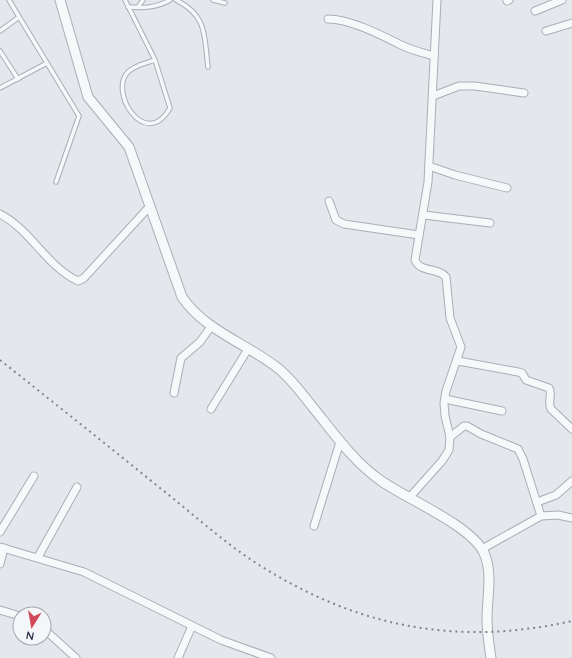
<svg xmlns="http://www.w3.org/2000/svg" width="572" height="658" font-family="Quicksand,sans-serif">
  <rect width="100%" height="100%" fill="#e4e7ec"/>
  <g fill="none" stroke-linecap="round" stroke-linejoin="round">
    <defs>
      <g id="service">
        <polyline points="9,0 79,116 56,182"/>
        <path d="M125 0 155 60 170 108C145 152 107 90 129 71 136 65 146 63 155 60"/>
        <path d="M176 0C208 16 204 36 208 67"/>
        <polyline points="213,0 225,3"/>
        <path d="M128 7C144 8 156 8 170 0"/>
        <polyline points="138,7 143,0"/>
        <polyline points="0,31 19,17"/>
        <polyline points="0,51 18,79"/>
        <polyline points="0,88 47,63"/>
      </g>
      <g id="minor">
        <polyline points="507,1 509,0"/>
        <polyline points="535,11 562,0"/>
        <path d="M328 19C350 19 381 35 401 45 411 50 423 53 434 56"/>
        <polyline points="546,31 572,23"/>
        <polyline points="433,96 459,86 475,86 524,93"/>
        <polyline points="429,166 455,175 507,188"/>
        <polyline points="329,201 336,220 344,224 419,235"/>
        <path d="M0 214C31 230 46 266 78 281L84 278 150 206"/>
        <polyline points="424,215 490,223"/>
        <path d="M458 361 518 372 522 373 526 380 549 388C553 394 547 402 551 409L572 429"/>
        <polyline points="174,393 181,358 200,342 212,325"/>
        <polyline points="445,399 502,411"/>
        <polyline points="211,409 248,349"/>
        <polyline points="450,437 464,426 467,426 481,434 518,449 523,459 541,516"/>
        <path d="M409 498 442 461 449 450 450 437 445 416 444 403 446 391 461 347 450 318 446 277C438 267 420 273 415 260L428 182 437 0"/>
        <polyline points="537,502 556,495 572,481"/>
        <polyline points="314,526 340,442"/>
        <polyline points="0,532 34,476"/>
        <polyline points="0,547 84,572 221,640 271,658"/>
        <polyline points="482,549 541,516 558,515 572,518"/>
        <polyline points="38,557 77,487"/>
        <polyline points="0,564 4,548"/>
        <polyline points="0,610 20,616"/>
        <polyline points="44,629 76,658"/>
        <polyline points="178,658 192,626"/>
      </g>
      <path id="tertiary" d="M60 0 88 97 129 147 182 297C205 331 248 344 279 369 291 379 301 392 311 405 333 432 352 460 380 480 406 499 471 525 484 553 493 572 487 598 487 619 487 632 489 645 491 658"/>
    </defs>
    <!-- service casing -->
    <use href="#service" stroke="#a9aeb7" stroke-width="5.5"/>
    <!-- minor casing -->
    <use href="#minor" stroke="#a9aeb7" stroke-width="9"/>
    <!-- tertiary casing -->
    <use href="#tertiary" stroke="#a9aeb7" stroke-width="11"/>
    <!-- service -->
    <use href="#service" stroke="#f7f8fa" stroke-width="3.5"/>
    <!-- minor -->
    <use href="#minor" stroke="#f7f8fa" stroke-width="7"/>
    <!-- tertiary -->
    <use href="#tertiary" stroke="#f7f8fa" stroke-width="9"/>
    <!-- rail -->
    <path stroke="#7d8696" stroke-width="2" stroke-dasharray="2 4" stroke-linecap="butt" d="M0 360C53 402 107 445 160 488 192 513 222 541 256 563 356 627 456 647 572 621"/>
  </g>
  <!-- north arrow -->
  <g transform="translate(32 626) rotate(191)"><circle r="19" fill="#f4f6f9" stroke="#a4a8b1"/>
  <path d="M0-3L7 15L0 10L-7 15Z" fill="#d1495b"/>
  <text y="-6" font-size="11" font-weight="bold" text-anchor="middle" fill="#2b3445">N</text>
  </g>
</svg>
